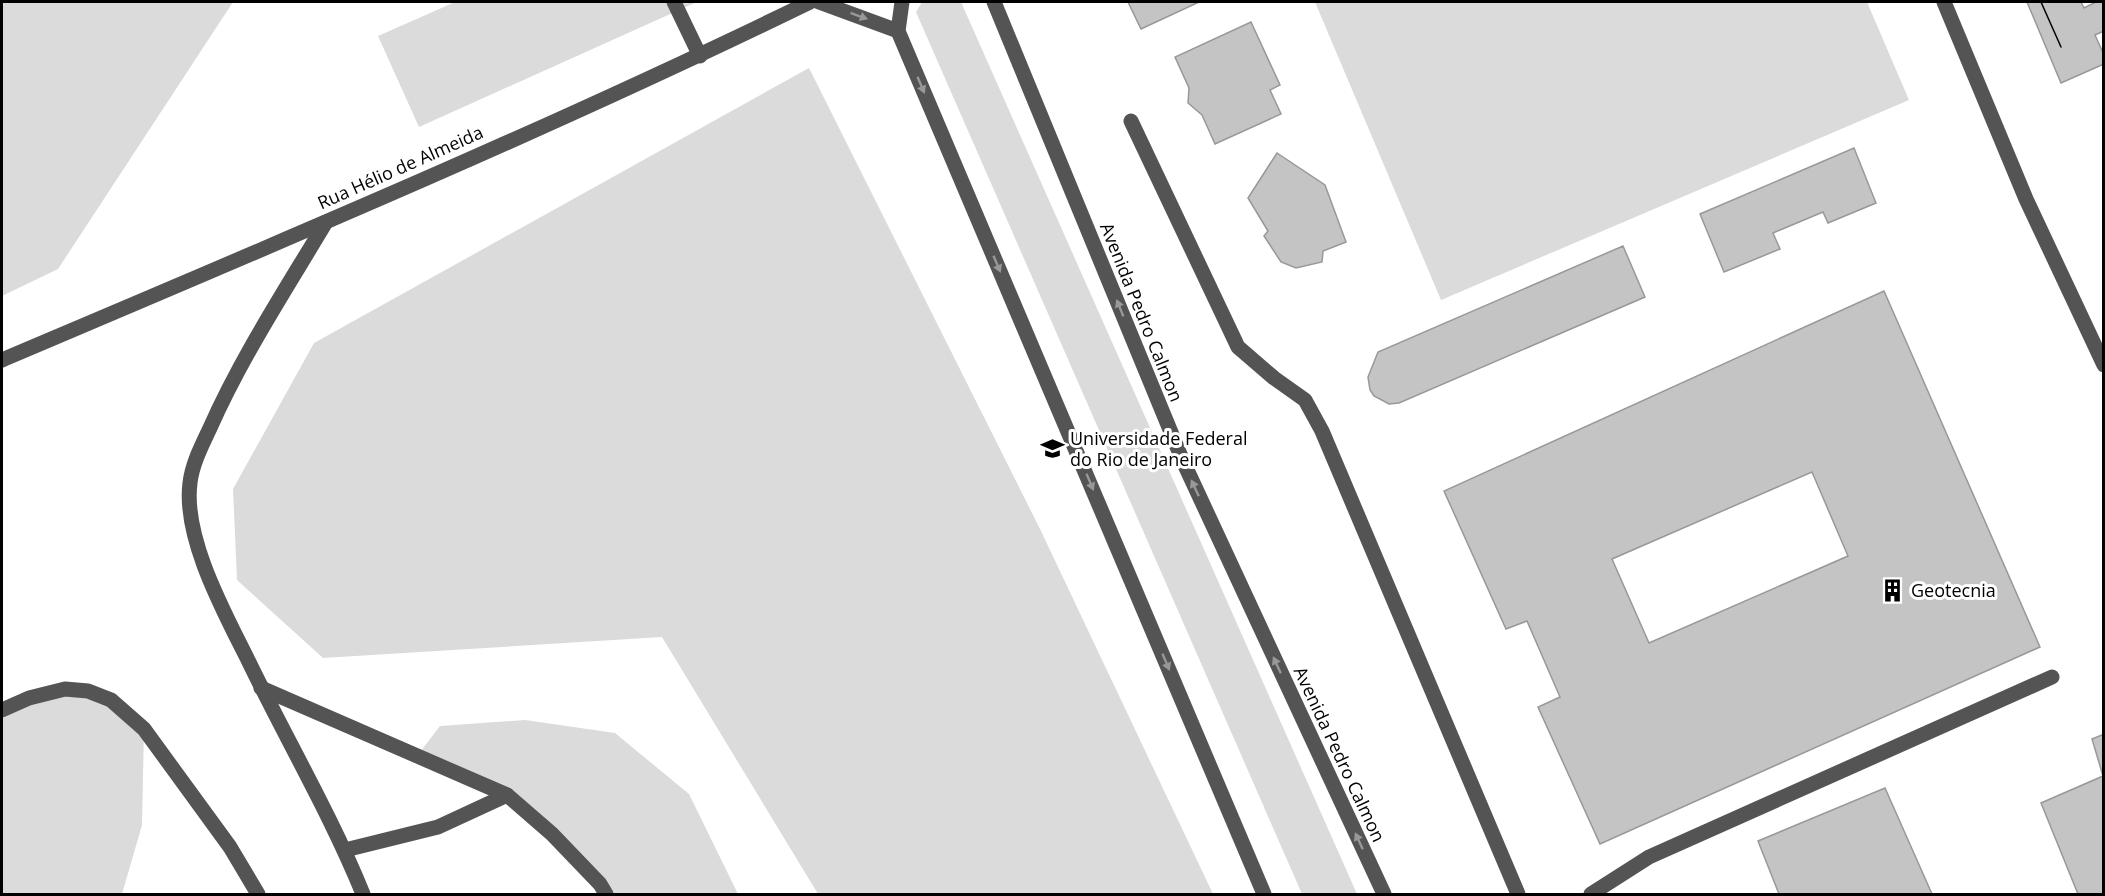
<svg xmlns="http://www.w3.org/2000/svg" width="2105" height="896" font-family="'Open Sans',sans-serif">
  <rect width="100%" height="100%" fill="#fff"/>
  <!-- green -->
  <g fill="#dbdbdb">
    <polygon points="2,2 233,2 58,269 2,296"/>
    <polygon points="455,2 697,2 419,127 378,36"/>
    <polygon points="922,2 961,2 1357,894 1302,894 916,12"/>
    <polygon points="1315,2 1867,2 1909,100 1441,300"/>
    <polygon points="809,68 1040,529 1213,894 818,894 662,637 323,658 237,580 233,489 314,343"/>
    <polygon points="88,691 144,729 142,825 122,894 2,894 2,710"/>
    <polygon points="525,720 615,733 689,794 738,894 606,894 507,795 417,756 440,726"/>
  </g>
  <!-- building -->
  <g fill="#c4c4c4" stroke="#989898" stroke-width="1.5" fill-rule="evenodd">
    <polygon points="1128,2 1199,2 1141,29"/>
    <polygon points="2027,2 2081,2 2084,8 2096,2 2104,2 2104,31 2095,35 2104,55 2104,64 2061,83"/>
    <polygon points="1251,22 1280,85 1270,90 1281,114 1215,144 1202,115 1188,103 1189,88 1175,57"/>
    <polygon points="1854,148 1876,203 1828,223 1823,212 1773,233 1780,249 1724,272 1700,214"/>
    <polygon points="1277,153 1325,185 1346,242 1323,251 1322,262 1296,268 1281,262 1264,236 1268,231 1248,198"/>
    <polygon points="1623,246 1645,297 1399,403 1389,404 1374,396 1370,390 1368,377 1378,352"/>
    <path d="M1884 291 2040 647 1600 844 1538 707 1560 697 1527 621 1506 629 1444 491ZM1812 472 1848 556 1649 643 1612 559Z"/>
    <polygon points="2104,734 2104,894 2078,894 2041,803 2103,776 2092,739"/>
    <polygon points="1885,788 1932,894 1779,894 1758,841"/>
  </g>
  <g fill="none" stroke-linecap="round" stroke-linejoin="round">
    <!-- minor -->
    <g stroke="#545454" stroke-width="15">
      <polyline points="674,2 700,56"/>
      <polyline points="819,2 898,31"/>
      <polyline points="902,2 898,31 1264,894"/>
      <polyline points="994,2 1182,459 1384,894"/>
      <polyline points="1944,2 2026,199 2104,365"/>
      <polyline points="1131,121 1238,347 1274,378 1305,400 1322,431 1518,894"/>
      <path d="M326 222C286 289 242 356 210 428 202 445 192 464 190 483 183 537 223 610 247 658 285 737 330 813 363 894"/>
      <path d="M2 360C273 245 545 131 810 2"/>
      <polyline points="261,688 507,795 552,834 600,884 606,894"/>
      <polyline points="2,710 29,698 65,689 88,691 111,700 144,729 230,847 258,894"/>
      <polyline points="345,850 438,827 507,795"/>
      <polyline points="1591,894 1649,857 2052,677"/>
    </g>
    <!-- tram -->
    <polyline stroke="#000" stroke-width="1.5" points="2041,2 2061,47"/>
  </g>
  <!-- one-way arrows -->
  <defs><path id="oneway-solid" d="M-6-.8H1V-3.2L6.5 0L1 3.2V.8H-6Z" transform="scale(1.5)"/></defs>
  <g fill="#989898">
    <use href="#oneway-solid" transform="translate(859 16) rotate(20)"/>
    <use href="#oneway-solid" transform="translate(921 85) rotate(67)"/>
    <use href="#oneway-solid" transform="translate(997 264) rotate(67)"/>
    <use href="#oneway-solid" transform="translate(1120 308) rotate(-112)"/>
    <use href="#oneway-solid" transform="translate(1090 482) rotate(67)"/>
    <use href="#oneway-solid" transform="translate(1195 488) rotate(-115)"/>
    <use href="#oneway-solid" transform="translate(1166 662) rotate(67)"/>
    <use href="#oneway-solid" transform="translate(1277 665) rotate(-115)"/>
    <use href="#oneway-solid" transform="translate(1359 841) rotate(-115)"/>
  </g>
  <!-- icons -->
  <defs>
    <symbol id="university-bare" viewBox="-9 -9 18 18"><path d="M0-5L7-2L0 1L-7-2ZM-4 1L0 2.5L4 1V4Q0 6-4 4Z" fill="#000" stroke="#fff" stroke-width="2.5" paint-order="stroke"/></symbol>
    <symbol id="building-bare" viewBox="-9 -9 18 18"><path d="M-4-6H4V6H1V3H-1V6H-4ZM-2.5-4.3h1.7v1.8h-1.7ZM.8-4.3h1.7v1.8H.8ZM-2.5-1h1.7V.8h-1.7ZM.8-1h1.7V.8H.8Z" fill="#000" stroke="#fff" stroke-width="2.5" paint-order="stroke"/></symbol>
  </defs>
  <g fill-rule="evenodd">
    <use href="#university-bare" x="1036" y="432" width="33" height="33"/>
    <use href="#building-bare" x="1876" y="574" width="33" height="33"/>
  </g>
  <g text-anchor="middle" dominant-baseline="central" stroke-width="6" stroke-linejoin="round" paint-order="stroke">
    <!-- street labels -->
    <g font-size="18" fill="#000" stroke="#fff">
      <text transform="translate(400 167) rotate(-24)">Rua Hélio de Almeida</text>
      <text transform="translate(1142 312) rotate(68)">Avenida Pedro Calmon</text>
      <text transform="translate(1340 754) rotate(65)">Avenida Pedro Calmon</text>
    </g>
    <!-- poi labels -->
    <g font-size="18" fill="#000" stroke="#fff" text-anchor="start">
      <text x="1070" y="438">Universidade Federal<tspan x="1070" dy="21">do Rio de Janeiro</tspan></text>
      <text x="1911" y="590">Geotecnia</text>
    </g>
  </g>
  <!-- border -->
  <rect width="2105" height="896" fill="none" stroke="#000000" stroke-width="6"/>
</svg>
